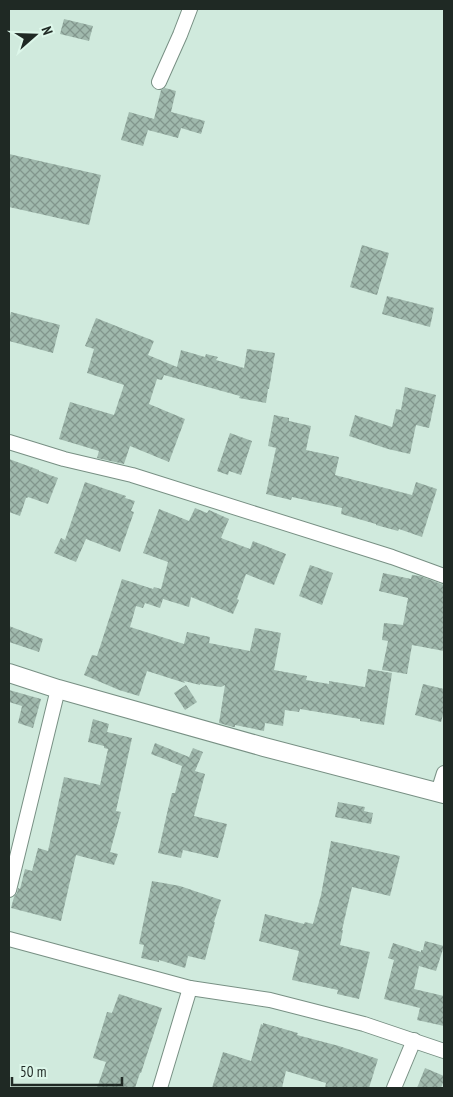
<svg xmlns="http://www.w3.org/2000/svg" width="453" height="1097" font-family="'PT Sans Narrow',sans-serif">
  <defs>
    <pattern id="building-cross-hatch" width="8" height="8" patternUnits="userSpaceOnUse" patternTransform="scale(1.25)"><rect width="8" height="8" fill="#a0b9ad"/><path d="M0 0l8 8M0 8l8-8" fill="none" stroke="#82968d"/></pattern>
  </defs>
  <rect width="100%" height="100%" fill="#d0eadd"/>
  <!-- building -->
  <g fill="url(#building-cross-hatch)">
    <polygon points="64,19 93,26 89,41 60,34"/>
    <polygon points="165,88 176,91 171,112 205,121 201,134 181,128 178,138 148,130 143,146 121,140 129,112 154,119 161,90"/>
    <polygon points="9,154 101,175 89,225 9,207"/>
    <polygon points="362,245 389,253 377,295 350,287"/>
    <polygon points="387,296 434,308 430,327 382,314"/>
    <polygon points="11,312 60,325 53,353 9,341 9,321"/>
    <polygon points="96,318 154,341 148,355 177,367 181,350 205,357 206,354 218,357 216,360 244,368 247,349 275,353 269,389 268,389 266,403 239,398 240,396 164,375 162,380 157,379 149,404 185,419 169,462 130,446 124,464 97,458 99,451 59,439 70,402 114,415 124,385 87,373 94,349 85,346"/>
    <polygon points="405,387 436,395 429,428 416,425 410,454 388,449 349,436 355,415 392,427 396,409 401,410"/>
    <polygon points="274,415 289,418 289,421 311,426 306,450 339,457 335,475 412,495 416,482 437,489 422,537 399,529 398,531 376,525 376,524 341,514 342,508 292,497 291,500 266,494 276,448 268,446"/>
    <polygon points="230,433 252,441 241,475 229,471 228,475 217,471"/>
    <polygon points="9,459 39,470 39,471 58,478 48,504 28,497 27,498 26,498 20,516 9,512"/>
    <polygon points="85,482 126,496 125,498 135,501 131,511 134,512 120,552 86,539 76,562 54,553 61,538 65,540"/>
    <polygon points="195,508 207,513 209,510 229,519 221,538 250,549 253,541 286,554 274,585 246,574 237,599 239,600 233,614 191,597 189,607 163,599 160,608 145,603 143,608 136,606 130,627 184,644 187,632 210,637 209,643 250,651 255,628 281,633 274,670 307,676 306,680 329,684 329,681 365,687 368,669 392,673 384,725 360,721 360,719 300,709 299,712 285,710 283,726 265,723 264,731 235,725 235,727 233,727 219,723 225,685 221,687 200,684 200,685 184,681 185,683 147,671 139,696 119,690 84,675 92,655 97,656 122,579 153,589 154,587 161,589 168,562 143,553 159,509 189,521"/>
    <polygon points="310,565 333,573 322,605 299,596"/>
    <polygon points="383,573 411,579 412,575 420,576 444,585 444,651 412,645 407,674 382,670 388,641 382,640 384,623 403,625 408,598 379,591"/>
    <polygon points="9,626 43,639 39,652 9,642"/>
    <polygon points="423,684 444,689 444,711 441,722 415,715"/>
    <polygon points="186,685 197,702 185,710 174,693"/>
    <polygon points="9,690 41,699 33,728 18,723 22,706 9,702"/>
    <polygon points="93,719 109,724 107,732 132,738 116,811 121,812 110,852 118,854 114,865 76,855 61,921 11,908 14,897 17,893 18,888 20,889 25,869 32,871 38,848 48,851 64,777 100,785 108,749 104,748 104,746 88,742"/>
    <polygon points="155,743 189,757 193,748 203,752 195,771 205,774 194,816 227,824 218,858 183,850 181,858 158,853 168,809 172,793 175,793 182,766 151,754"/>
    <polygon points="338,802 365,807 364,811 373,813 371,824 335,817"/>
    <polygon points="331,841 400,856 390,896 352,887 342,930 343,930 340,945 370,952 359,999 337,994 338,990 292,980 299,951 259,941 265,914 304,924 305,922 313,924 321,895"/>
    <polygon points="152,881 180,886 221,900 214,922 215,922 205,960 188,956 185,968 159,960 159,962 141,958 144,945 139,944"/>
    <polygon points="425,941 444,946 436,971 419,966 414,989 444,996 444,1026 417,1020 420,1008 384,999 394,960 388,958 393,943 421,952 421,950 423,950"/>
    <polygon points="119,994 162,1008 141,1073 140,1073 135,1088 97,1088 106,1062 93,1058 107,1012 112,1013"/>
    <polygon points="263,1023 298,1033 297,1035 339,1046 378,1059 369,1088 325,1088 326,1083 286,1071 282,1088 212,1088 223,1052 251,1061 261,1024 263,1025"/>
    <polygon points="425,1068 444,1076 444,1080 441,1088 417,1088"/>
  </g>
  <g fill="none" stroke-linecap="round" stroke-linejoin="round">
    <defs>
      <g id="minor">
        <polyline points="159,82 180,35 190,9"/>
        <polyline points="9,442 64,459 132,475 392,557 444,576"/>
        <polyline points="438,792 444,773"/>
        <polyline points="9,890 58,689"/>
        <polyline points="9,939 190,988 270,1000 364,1024 444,1051"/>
        <polyline points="160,1088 190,988"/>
        <polyline points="394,1088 414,1040"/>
      </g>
      <polyline id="tertiary" points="9,673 58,689 264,747 444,794"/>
    </defs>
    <!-- minor casing -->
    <use href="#minor" stroke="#789084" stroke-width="16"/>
    <!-- tertiary casing -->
    <use href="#tertiary" stroke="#789084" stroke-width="20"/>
    <!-- minor -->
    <use href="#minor" stroke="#fff" stroke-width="14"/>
    <!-- tertiary -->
    <use href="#tertiary" stroke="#fff" stroke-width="18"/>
  </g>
  <!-- border -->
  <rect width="453" height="1097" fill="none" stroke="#1f2924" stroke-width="20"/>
  <!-- north arrow -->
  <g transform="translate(35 35) rotate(70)" stroke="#ddf7ea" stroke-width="4" paint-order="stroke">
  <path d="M0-4L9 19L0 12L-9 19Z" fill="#1f2924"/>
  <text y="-8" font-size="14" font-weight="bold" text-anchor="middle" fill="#1f2924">N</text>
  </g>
  <!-- scale -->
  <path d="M12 1077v8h110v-8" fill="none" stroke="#1f2924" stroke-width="2.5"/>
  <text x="20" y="1077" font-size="15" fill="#1f2924" stroke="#ddf7ea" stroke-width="4" paint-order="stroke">50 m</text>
</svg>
